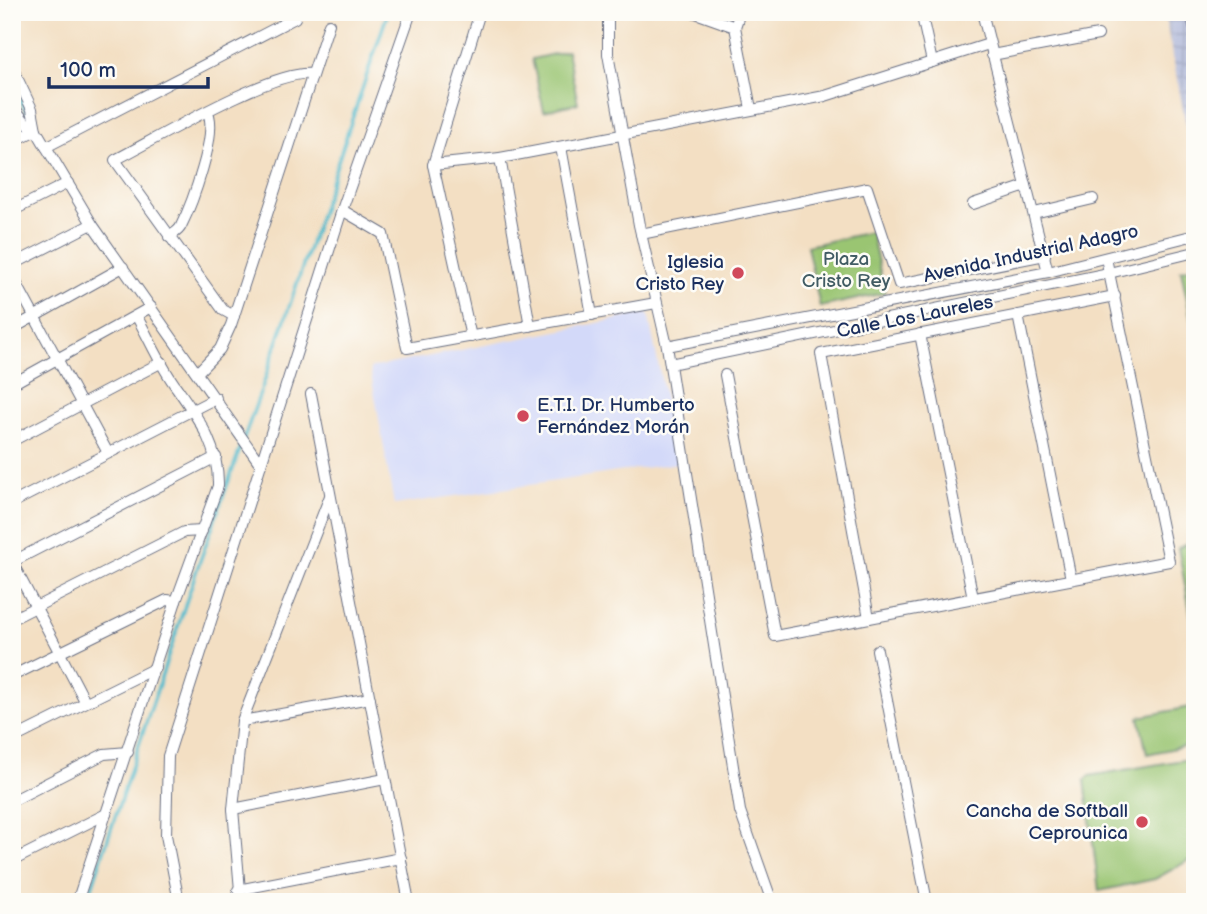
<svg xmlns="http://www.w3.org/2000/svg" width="1207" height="914" font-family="'Balsamiq Sans',sans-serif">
  <defs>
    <pattern id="industrial-grid" width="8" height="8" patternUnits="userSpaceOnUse" patternTransform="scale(1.75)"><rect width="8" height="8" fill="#bcc3de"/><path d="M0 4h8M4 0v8" fill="none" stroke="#a1a8c1"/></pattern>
  </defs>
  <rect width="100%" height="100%" fill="#fdfcf7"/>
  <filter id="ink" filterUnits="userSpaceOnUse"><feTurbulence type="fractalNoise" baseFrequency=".0143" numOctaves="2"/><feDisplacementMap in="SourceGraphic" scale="14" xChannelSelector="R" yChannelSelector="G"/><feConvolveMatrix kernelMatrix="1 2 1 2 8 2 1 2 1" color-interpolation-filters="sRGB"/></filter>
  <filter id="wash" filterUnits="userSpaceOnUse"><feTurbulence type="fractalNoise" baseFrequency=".00686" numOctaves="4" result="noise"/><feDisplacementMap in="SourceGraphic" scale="28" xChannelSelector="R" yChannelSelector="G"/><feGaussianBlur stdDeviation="1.57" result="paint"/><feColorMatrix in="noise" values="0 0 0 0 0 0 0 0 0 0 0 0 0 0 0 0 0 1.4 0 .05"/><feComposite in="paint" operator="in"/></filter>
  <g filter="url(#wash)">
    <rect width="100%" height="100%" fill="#f3dfc3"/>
    <!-- built -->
    <polygon fill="#d3d9f9" points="648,313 678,463 394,505 370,368"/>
    <!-- industrial -->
    <polygon fill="url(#industrial-grid)" points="1164,12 1195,12 1195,171"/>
    <!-- park -->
    <g fill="#9ac572" stroke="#5a7a68" stroke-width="2">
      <polygon points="567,51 578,103 544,111 532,59"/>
      <polygon points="871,232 885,293 820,307 807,246"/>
      <polygon points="1195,267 1195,340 1181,270"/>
      <polygon points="1195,540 1195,637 1178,548"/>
      <polygon points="1195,706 1195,744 1147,754 1139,717"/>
      <polygon points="1195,758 1195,857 1155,879 1099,891 1085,780 1089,776"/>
    </g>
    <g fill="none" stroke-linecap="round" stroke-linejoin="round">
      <!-- stream -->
      <g stroke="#52bcce" stroke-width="3.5">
        <polyline points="12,84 29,116"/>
        <polyline points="87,902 196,572 263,385 388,12"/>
      </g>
    </g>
  </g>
  <g filter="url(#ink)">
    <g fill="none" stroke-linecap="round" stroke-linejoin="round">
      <defs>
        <g id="street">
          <polyline points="480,12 433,165 500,158 825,96 989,44"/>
          <polyline points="608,12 608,54 639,225 667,346 740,811 772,902"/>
          <polyline points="693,12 735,27"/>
          <polyline points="740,12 735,27 751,109"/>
          <polyline points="921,12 932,62"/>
          <polyline points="982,12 1048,272"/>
          <polyline points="1191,12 1195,30"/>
          <polyline points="92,14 96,12"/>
          <polyline points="992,55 1098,35"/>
          <polyline points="12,67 32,109 36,130 92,224 261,465"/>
          <polyline points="12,105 26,123 36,130"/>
          <polyline points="12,142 36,130"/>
          <polyline points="46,147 295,18"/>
          <polyline points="561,147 592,315"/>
          <polyline points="500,158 530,326"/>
          <polyline points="433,165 471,337"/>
          <polyline points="973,204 1026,186"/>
          <polyline points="342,210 383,234 407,348 656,303"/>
          <polyline points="12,211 68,183"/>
          <polyline points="1034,213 1093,199"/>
          <polyline points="641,234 867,188 899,284 1045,255"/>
          <path d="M169 237C174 233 179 231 181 226 192 204 218 133 208 113"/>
          <polyline points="12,265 92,224"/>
          <polyline points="12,275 108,453"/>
          <polyline points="1018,315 1071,579"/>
          <path d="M234 316 223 310 115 160C154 140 275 68 312 74"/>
          <polyline points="12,329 123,267"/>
          <polyline points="920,334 973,598"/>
          <polyline points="667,346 1048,272 1195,235"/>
          <polyline points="670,364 1109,273 1195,252"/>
          <polyline points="198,372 220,349 231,325 329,24"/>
          <polyline points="725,375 775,636 1169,561 1106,258"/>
          <polyline points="12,384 151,307"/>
          <polyline points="311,394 409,902"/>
          <polyline points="12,441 162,362"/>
          <polyline points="12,503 216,398"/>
          <polyline points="12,562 216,457"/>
          <polyline points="12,562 85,701"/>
          <polyline points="869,618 821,354 1115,296"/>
          <polyline points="12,619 184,532 202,531"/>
          <polyline points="877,650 927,902"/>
          <polyline points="12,676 167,600 176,601"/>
          <polyline points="242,721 370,698"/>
          <polyline points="12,739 155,668"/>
          <polyline points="12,801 104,754 128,752"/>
          <polyline points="233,809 385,779"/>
          <polyline points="12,861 106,814"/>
          <polyline points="238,890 401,858"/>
          <path d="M77 902 176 601 218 486C219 446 199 420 177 388 161 367 150 340 137 317"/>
          <polyline points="179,902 166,835 168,756 342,210 411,12"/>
          <polyline points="241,902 233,809 242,721 330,496"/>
        </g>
      </defs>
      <!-- street casing -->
      <use href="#street" stroke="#676d81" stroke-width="12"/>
      <!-- street -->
      <use href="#street" stroke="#fff" stroke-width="10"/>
    </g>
  </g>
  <!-- markers -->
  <g fill="#d1495b" stroke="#fdfcf7" stroke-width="2.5">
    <circle cx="738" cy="273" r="7"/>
    <circle cx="523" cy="416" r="7"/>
    <circle cx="1142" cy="822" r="7"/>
  </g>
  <g text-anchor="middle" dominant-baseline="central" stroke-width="5" stroke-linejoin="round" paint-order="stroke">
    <!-- street labels -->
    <g font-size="19" fill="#1b2f5e" stroke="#fdfcf7">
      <text transform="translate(1031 254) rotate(-12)">Avenida Industrial Adagro</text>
      <text transform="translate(915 317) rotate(-11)">Calle Los Laureles</text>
    </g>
    <!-- park labels -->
    <g font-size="19" fill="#415c64" stroke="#fdfcf7">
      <text x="846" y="259">Plaza<tspan x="846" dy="22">Cristo Rey</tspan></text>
    </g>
    <!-- poi labels -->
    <g font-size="19" fill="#1b2f5e" stroke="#fdfcf7" text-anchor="end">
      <text x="724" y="262">Iglesia<tspan x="724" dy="22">Cristo Rey</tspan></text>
      <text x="537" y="405" text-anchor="start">E.T.I. Dr. Humberto<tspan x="537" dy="22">Fernández Morán</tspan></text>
      <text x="1128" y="811">Cancha de Softball<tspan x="1128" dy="22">Ceprounica</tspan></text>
    </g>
  </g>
  <!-- margin -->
  <rect width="1207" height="914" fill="none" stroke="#fdfcf7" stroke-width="42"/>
  <!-- scale -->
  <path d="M49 77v10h159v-10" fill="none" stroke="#1b2f5e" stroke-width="3.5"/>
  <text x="60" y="77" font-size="21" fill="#1b2f5e" stroke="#fdfcf7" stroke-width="5" paint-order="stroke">100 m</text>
</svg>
